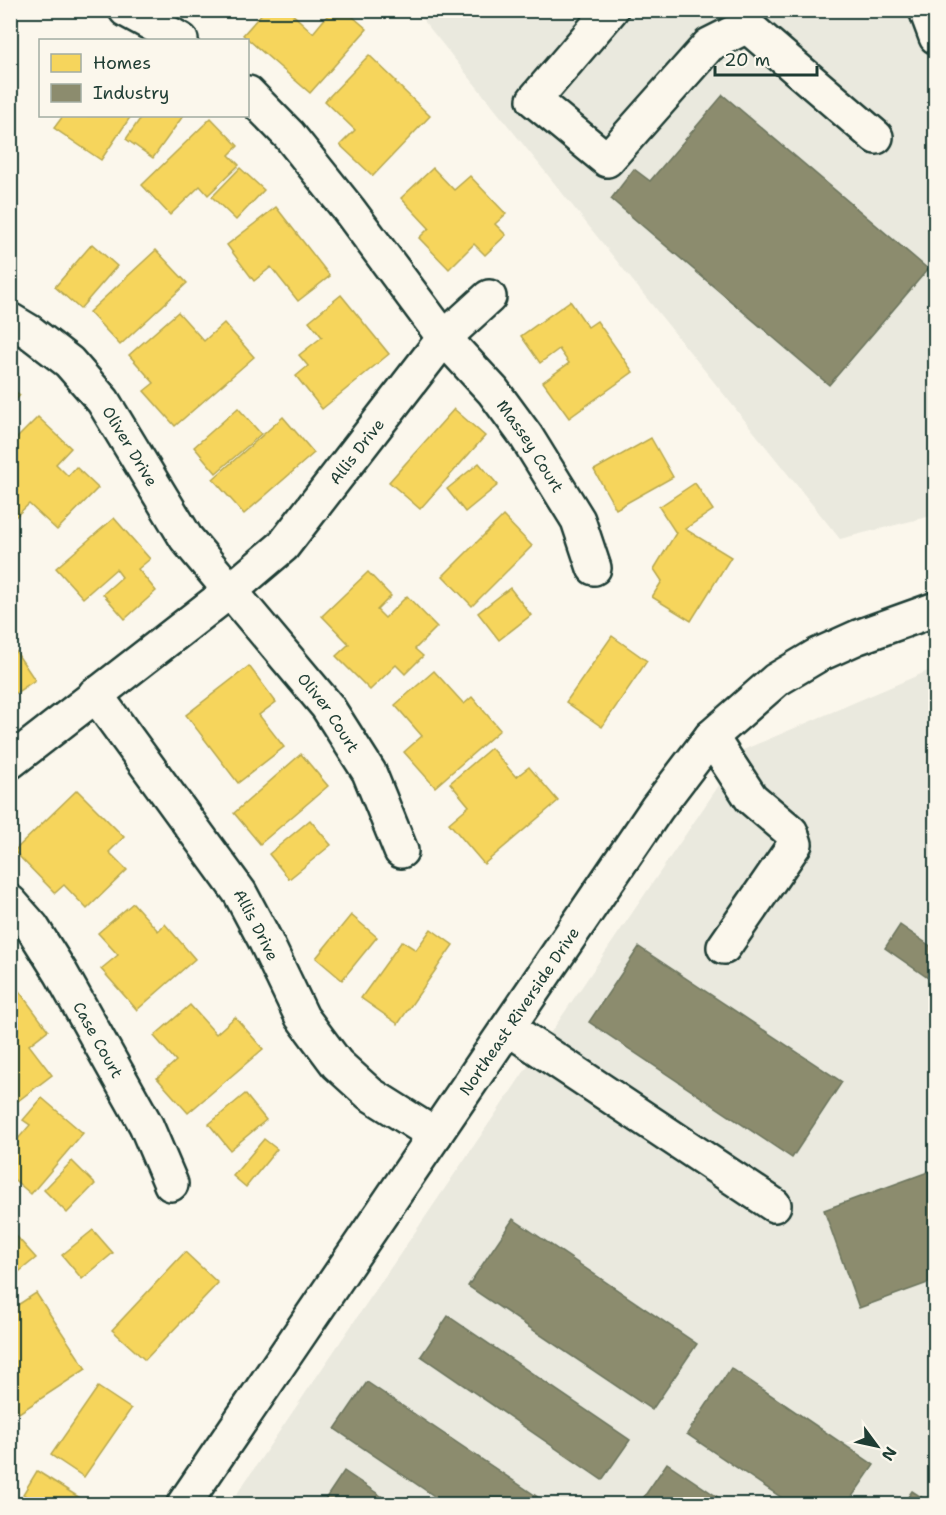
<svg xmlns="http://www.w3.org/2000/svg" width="946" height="1515" font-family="'Shantell Sans',sans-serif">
  <rect width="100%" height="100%" fill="#fbf7ec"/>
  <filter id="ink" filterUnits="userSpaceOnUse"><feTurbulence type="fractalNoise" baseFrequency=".0167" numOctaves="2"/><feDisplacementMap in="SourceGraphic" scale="12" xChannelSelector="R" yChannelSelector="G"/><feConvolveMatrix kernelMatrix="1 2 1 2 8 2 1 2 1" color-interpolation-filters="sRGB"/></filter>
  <g filter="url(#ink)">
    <!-- built -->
    <g fill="#eae9de">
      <polygon points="416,11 935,11 935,515 840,539"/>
      <polygon points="935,668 935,1504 230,1504 743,750"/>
    </g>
    <!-- homes -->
    <g fill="#f6d55c" stroke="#b6a750" stroke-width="1.5">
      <polygon points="265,10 288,10 313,33 332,10 345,10 367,29 310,93 243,35"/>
      <polygon points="369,55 396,81 395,82 430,116 373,176 340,145 355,130 325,101"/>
      <polygon points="63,116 131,116 101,160 54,128"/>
      <polygon points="142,116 183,116 153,158 126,139"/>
      <polygon points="211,118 238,146 229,155 239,165 208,195 200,186 170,215 142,185"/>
      <polygon points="240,168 264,190 236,220 212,197"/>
      <polygon points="433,168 454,190 470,176 506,214 495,224 506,235 485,255 474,244 449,269 419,238 429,228 401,198"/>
      <polygon points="276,207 330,276 298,301 271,267 254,281 227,245"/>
      <polygon points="92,244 117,266 80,309 55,287"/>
      <polygon points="156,250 187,283 120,345 89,312"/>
      <polygon points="341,295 389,354 322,409 296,376 308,366 299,355 322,337 309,321"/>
      <polygon points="570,301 588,327 597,321 633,372 569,418 543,382 569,363 559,349 540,363 521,336"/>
      <polygon points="178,312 204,341 224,323 254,357 175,426 144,391 154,383 129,355"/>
      <polygon points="10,388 20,395 10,408"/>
      <polygon points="238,408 261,434 216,473 194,447"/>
      <polygon points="454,409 485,436 420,509 389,482"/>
      <polygon points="38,417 71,448 56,464 68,476 76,467 98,488 57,530 29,504 13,519 10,517 10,445"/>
      <polygon points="283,417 314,453 244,514 213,479"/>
      <polygon points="651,438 673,477 616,509 594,470"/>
      <polygon points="479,463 498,485 465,512 447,489"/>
      <polygon points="695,483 713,510 685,529 731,557 691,621 652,597 662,581 654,569 676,533 659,507"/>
      <polygon points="503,516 532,546 472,606 443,576"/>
      <polygon points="114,518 150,559 138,569 156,591 125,619 103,594 122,577 116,569 83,598 56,568"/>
      <polygon points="368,572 391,596 377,610 385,618 407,596 437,627 415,649 423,656 405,674 396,665 370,690 336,656 349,644 322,616"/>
      <polygon points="510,588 531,615 499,640 478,613"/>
      <polygon points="612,636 647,661 602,727 566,702"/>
      <polygon points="10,643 35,680 10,697"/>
      <polygon points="249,666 276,702 259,715 284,747 238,783 186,715"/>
      <polygon points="434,671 464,704 472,697 500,730 435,787 404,752 422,736 395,705"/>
      <polygon points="491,748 516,777 529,767 558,801 484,864 449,823 469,806 450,783"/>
      <polygon points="301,754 328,786 260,844 234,813"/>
      <polygon points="77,790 124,837 109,852 127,870 87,909 64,885 55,893 14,851"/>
      <polygon points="310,820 331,845 289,879 269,854"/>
      <polygon points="133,903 158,931 165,924 195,959 137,1010 101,969 118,955 98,933"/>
      <polygon points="351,915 377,937 342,980 316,958"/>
      <polygon points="431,929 453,945 398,1024 361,998 402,941 416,950"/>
      <polygon points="19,991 48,1030 29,1045 52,1075 10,1107 10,997"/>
      <polygon points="190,1005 216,1034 235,1017 263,1049 188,1113 157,1078 176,1061 154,1036"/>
      <polygon points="245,1094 266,1120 230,1150 209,1124"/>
      <polygon points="42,1098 83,1133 31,1194 10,1176 10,1148 30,1125 23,1120"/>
      <polygon points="264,1139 277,1149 246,1187 233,1176"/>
      <polygon points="72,1161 95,1184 67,1213 44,1190"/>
      <polygon points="10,1229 36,1258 10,1279"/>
      <polygon points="93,1230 113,1253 82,1279 62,1255"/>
      <polygon points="185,1252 218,1283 145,1360 112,1330"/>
      <polygon points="36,1293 86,1369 19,1413 10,1401 10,1310"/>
      <polygon points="98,1387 131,1409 84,1477 51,1455"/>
      <polygon points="37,1471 88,1503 87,1504 38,1504 23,1494"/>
    </g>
    <!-- industry -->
    <g fill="#8c8c6e" stroke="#6b745d" stroke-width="1.5">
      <polygon points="723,95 928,269 829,385 611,199 634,169 650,181"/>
      <polygon points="900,925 936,950 936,968 928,978 885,948"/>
      <polygon points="639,947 842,1082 792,1158 589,1022"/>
      <polygon points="936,1169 936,1280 859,1308 824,1210"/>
      <polygon points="513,1219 697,1344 652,1410 468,1286"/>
      <polygon points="448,1316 630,1440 602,1480 421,1356"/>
      <polygon points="731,1368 874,1465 847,1504 791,1504 687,1434"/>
      <polygon points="367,1382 548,1504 446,1504 335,1429"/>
      <polygon points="667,1463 728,1504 639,1504"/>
      <polygon points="344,1471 393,1504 322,1504"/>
      <polygon points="912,1491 932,1504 903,1504"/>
    </g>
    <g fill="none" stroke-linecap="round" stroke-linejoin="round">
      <defs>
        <g id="minor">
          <polyline points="126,10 174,36 181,40"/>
          <polyline points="611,10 534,100 607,160 709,45 747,26"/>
          <polyline points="747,10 747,26 876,137"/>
          <path id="s1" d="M248 93 289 135 349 210 444 338 493 391 526 436 578 520 594 568"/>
          <path id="s2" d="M10 320 30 332 69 362 103 401 186 538 327 706 369 772 401 851"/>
          <path id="s3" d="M95 694 240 893 265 940 302 1017 337 1064 370 1094 435 1135"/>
          <polyline points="711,737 751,798 791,832 795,844 724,947"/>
          <path id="s4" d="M10 762 230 591 283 546 444 338 489 297"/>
          <path id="s5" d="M10 902 32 927 61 973 146 1125 171 1184"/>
          <polyline points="508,1028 774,1205"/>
          <path id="s6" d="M184 1504 657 808 711 737 776 680 818 655 858 637 936 609"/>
        </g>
        <polyline id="major" points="926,10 936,37"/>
      </defs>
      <!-- minor casing -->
      <use href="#minor" stroke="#1f3d34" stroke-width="38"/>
      <!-- major casing -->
      <use href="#major" stroke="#1f3d34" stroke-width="38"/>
      <!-- minor -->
      <use href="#minor" stroke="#fbf7ec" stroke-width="33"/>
      <!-- major -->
      <use href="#major" stroke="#fbf7ec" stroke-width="33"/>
    </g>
  </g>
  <g text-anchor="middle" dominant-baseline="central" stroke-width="6" stroke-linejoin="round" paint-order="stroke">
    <!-- street labels -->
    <g font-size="16" fill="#1f3d34" stroke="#fbf7ec">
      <text stroke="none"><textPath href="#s2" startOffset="177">Oliver Drive</textPath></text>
      <text stroke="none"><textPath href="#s1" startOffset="453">Massey Court</textPath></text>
      <text stroke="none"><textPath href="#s4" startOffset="468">Allis Drive</textPath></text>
      <text stroke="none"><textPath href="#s2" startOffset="510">Oliver Court</textPath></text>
      <text stroke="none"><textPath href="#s3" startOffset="282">Allis Drive</textPath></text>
      <text stroke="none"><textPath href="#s6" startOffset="596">Northeast Riverside Drive</textPath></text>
      <text stroke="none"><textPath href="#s5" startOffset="164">Case Court</textPath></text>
    </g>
  </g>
  <!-- margin -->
  <rect width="946" height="1515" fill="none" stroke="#fbf7ec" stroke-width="36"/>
  <rect x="18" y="18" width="910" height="1479" fill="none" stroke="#1f3d34" stroke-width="2" filter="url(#ink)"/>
  <!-- legend -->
  <rect x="39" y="39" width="210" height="78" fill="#fbf7ec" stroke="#a3ada2" stroke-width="1.5"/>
  <rect x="51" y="54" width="30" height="18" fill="#f6d55c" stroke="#a3ada2" stroke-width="1.5"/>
  <text x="93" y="69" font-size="18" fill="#1f3d34">Homes</text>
  <rect x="51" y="84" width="30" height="18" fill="#8c8c6e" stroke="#a3ada2" stroke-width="1.5"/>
  <text x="93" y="99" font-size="18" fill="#1f3d34">Industry</text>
  <!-- north arrow -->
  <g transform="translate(877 1446) rotate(123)" stroke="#fbf7ec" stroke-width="4.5" paint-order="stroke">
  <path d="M0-4.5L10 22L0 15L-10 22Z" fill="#1f3d34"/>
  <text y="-9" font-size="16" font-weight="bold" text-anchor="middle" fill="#1f3d34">N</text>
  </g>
  <!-- scale -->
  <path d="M715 66v9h102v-9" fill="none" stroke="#1f3d34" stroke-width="3"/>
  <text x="724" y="66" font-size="18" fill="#1f3d34" stroke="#fbf7ec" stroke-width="4.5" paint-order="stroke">20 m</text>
</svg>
